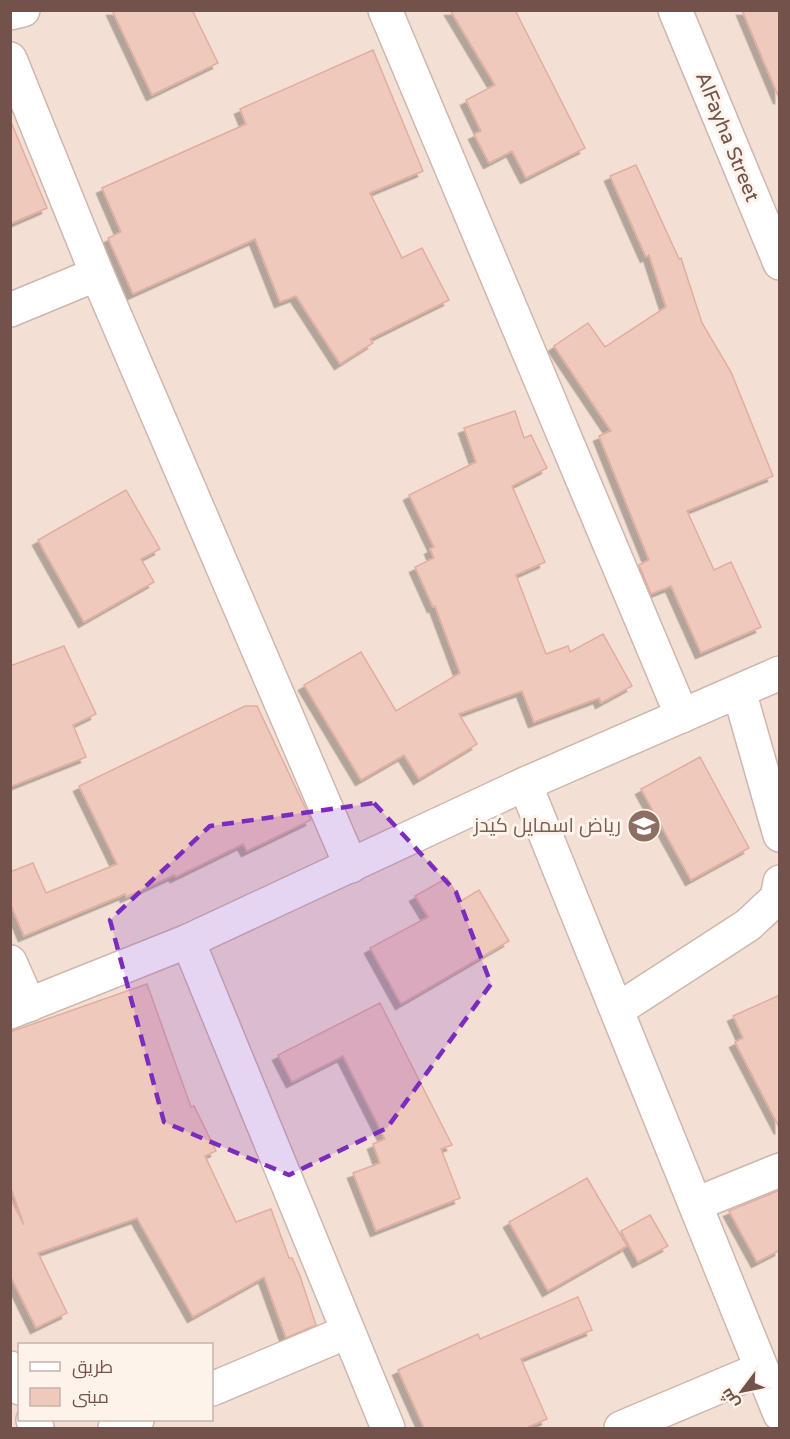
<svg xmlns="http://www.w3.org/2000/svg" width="790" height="1439" font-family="'Varela Round',Cairo,sans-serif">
  <defs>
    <filter id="shadow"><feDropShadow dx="-5.5" dy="5.5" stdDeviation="0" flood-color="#0004"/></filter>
  </defs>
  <rect width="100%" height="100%" fill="#fbefe4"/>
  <!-- residential -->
  <path fill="#f3dfd3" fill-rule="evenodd" d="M10 11H779V1428H11ZM20 1344H212V1420H20Z"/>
  <!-- building -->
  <g fill="#f0c9bd" stroke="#e2ad9e" stroke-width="1.5" filter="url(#shadow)">
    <polygon points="112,10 192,10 218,63 152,95"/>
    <polygon points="450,10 515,10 585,148 526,178 512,151 489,163 474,134 481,131 466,100 495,85"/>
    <polygon points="742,10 780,10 780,98 779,98"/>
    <polygon points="373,50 423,171 370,193 402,258 422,248 449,300 370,339 373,343 340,364 296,296 280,302 255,239 133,294 108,238 121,232 102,188 246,124 240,109"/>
    <polygon points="11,122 47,208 10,224"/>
    <polygon points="636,165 679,259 681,258 702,323 731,372 773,476 687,511 714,570 731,562 761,627 701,653 671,586 651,594 639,565 649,560 599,436 611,431 554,346 588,323 605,347 666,307 649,255 646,257 610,176"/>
    <polygon points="515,411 524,438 531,435 547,468 512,486 545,562 516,575 546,654 568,646 570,652 603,634 632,686 601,703 599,698 534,722 522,691 459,714 477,744 419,779 404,755 361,780 304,685 361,652 396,711 460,673 435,606 433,607 415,567 434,558 430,549 434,547 409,495 476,462 464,428"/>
    <polygon points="126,490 160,549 141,559 154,582 84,622 38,540"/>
    <polygon points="64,646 96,714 73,725 86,757 10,787 10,666"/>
    <polygon points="245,706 257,706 311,820 247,851 243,844 176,877 174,875 126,897 125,894 24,936 10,903 10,872 33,863 46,893 117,864 79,786"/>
    <polygon points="700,757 749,848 691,880 641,789"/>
    <polygon points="447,878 461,901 479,890 509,941 401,1004 370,948 428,917 415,896"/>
    <polygon points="147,984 191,1107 194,1106 216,1151 205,1156 236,1222 271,1209 289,1258 292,1258 300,1276 316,1325 286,1338 264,1277 193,1317 137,1218 38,1253 67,1313 36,1328 10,1275 10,1198 24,1225 10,1185 10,1032"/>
    <polygon points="780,995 780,1129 735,1042 743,1038 733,1016"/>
    <polygon points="380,1003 452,1145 441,1149 460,1198 376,1231 353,1173 380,1163 373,1144 385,1139 343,1056 292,1082 278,1055"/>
    <polygon points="587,1178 627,1246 548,1291 509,1222"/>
    <polygon points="780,1190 780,1250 757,1262 729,1211"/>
    <polygon points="650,1215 668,1246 638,1262 621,1231"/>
    <polygon points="578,1297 592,1330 521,1359 547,1419 526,1428 424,1428 398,1370 478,1334 480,1339"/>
  </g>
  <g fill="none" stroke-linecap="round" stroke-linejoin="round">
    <defs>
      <g id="minor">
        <polyline points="385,10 682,716"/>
        <polyline points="675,10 780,263"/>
        <polyline points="10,13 23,10"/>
        <polyline points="10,59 97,274 351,866"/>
        <polyline points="10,310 97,274"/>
        <polyline points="739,691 780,835"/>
        <polyline points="525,784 780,1414"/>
        <polyline points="188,941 388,1428"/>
        <polyline points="10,962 29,1005"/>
        <polyline points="617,1010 748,925 777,898 780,882"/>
        <polyline points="10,1012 188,941 525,784 780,673"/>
        <polyline points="696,1204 780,1170"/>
        <polyline points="10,1368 20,1388"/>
        <polyline points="212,1389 347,1332"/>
        <polyline points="33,1420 37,1428"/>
        <polyline points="115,1428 137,1420"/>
        <polyline points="621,1428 761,1369"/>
      </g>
    </defs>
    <!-- minor casing -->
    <use href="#minor" stroke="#ceb7ae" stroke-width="36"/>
    <!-- minor -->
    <use href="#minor" stroke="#fff" stroke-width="33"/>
  </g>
  <!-- marked area -->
  <path fill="#7b2cbf" fill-opacity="0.2" stroke="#7b2cbf" stroke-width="4.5" stroke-dasharray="12 8" stroke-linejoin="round" d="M374 803 456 892 491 984 387 1128 289 1175 164 1122 110 920 210 826Z"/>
  <!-- icons -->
  <defs>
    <symbol id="school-disc" viewBox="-11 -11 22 22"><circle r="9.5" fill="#8d6e63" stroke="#fef3ea"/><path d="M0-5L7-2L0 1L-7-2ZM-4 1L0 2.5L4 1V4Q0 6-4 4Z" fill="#fff"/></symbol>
  </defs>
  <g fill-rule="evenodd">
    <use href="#school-disc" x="625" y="807" width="38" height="38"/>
  </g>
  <g text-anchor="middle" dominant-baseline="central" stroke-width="6" stroke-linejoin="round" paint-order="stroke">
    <!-- street labels -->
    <g font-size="20" fill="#73524b" stroke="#fef3ea">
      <text transform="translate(727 137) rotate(68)">AlFayha Street</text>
    </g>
    <!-- education labels -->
    <g font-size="20" fill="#785e54" stroke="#fef3ea" text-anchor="end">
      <text x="621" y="826">رياض اسمايل كيدز</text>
    </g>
  </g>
  <!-- border -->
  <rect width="790" height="1439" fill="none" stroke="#73524b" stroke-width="24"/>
  <!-- legend -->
  <rect x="18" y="1343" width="195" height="78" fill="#fef3ea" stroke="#c6b3aa" stroke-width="1.5"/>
  <rect x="30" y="1362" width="30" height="9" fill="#ffffff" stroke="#c6b3aa" stroke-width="1.5"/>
  <text x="72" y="1373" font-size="18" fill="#73524b">طريق</text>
  <rect x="30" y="1388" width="30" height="18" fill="#f0c9bd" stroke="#c6b3aa" stroke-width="1.5"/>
  <text x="72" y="1403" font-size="18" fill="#73524b">مبنى</text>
  <!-- north arrow -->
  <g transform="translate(742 1391) rotate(238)" stroke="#fef3ea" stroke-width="4.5" paint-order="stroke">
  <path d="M0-4.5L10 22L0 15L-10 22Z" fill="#73524b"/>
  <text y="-9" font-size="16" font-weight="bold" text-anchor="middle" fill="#73524b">ش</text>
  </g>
</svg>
